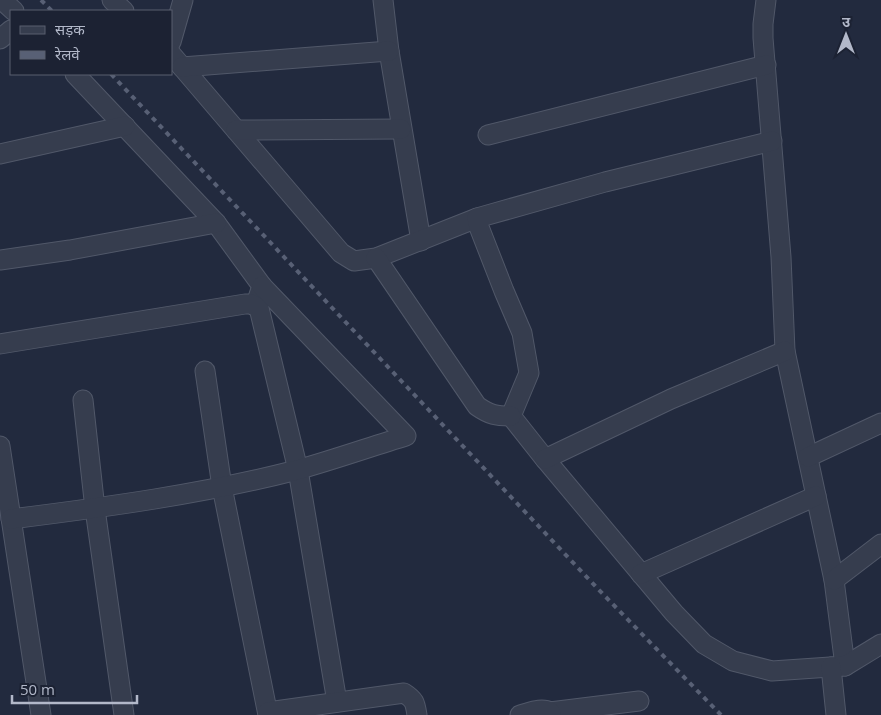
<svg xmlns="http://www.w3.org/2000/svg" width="881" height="715" font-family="'Open Sans','Noto Sans Devanagari',sans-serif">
  <rect width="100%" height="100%" fill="#222a3e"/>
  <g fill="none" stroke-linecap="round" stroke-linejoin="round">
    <defs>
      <g id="minor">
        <polyline points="2,0 14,11"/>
        <polyline points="112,0 124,11"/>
        <polyline points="383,0 389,51 421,241"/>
        <polyline points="766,0 763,24 763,38 781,257 785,351 834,580 845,666"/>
        <polyline points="0,39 11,30"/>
        <polyline points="171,42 183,0"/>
        <polyline points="171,54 341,253 354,261 376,258 477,218"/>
        <polyline points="182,67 389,51"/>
        <polyline points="75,74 216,223 262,286 258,298"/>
        <polyline points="236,130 401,129"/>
        <polyline points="488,135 766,65"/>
        <polyline points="772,141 605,182 477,218 479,227 504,291 522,333 529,373 511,416 545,459 674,613 704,644 733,661 772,671 845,666 881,644"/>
        <polyline points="0,154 125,126"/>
        <path d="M376 258 477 406C490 415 496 416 511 416"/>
        <polyline points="0,260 70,250 216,223"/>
        <polyline points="0,344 245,304 251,304 259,308 298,470 337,702"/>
        <polyline points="205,371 222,487 268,715"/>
        <polyline points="83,400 95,509 124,715"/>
        <polyline points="0,446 41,715"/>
        <polyline points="808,457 881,423"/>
        <polyline points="545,459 671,399 785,351"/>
        <path d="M11 519C107 507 203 494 297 470 333 460 370 447 406 436L262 286"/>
        <polyline points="641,574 816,496"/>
        <polyline points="834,580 881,544"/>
        <polyline points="831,667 836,715"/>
        <path d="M268 712 404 693C415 700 415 703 417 715"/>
        <polyline points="550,712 639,701"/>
        <path d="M520 715C529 713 541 707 550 712L551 715"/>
      </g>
    </defs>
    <!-- minor casing -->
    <use href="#minor" stroke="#515869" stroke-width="21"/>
    <!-- minor -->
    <use href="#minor" stroke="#363d4e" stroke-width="19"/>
    <!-- rail -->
    <g stroke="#586075" stroke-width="4" stroke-dasharray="5 5" stroke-linecap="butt">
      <polyline points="41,0 52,11"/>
      <polyline points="111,74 598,589 721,715"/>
    </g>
  </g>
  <!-- legend -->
  <rect x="10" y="10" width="162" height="65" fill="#1c2233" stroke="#585e6f"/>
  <rect x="20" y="26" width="25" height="8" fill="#363d4e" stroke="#585e6f"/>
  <text x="55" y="35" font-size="15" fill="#b2b8c9">सड़क</text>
  <rect x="20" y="51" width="25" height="8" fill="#586075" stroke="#585e6f"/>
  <text x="55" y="60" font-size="15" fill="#b2b8c9">रेलवे</text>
  <!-- north arrow -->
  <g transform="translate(846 35)" stroke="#1c2233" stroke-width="4" paint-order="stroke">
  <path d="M0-4L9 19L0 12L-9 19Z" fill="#b2b8c9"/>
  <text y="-8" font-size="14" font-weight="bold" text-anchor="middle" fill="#b2b8c9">उ</text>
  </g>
  <!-- scale -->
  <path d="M12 695v8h125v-8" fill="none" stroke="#b2b8c9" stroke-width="2.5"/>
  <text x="20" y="695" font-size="15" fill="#b2b8c9" stroke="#1c2233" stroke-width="4" paint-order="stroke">50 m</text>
</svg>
